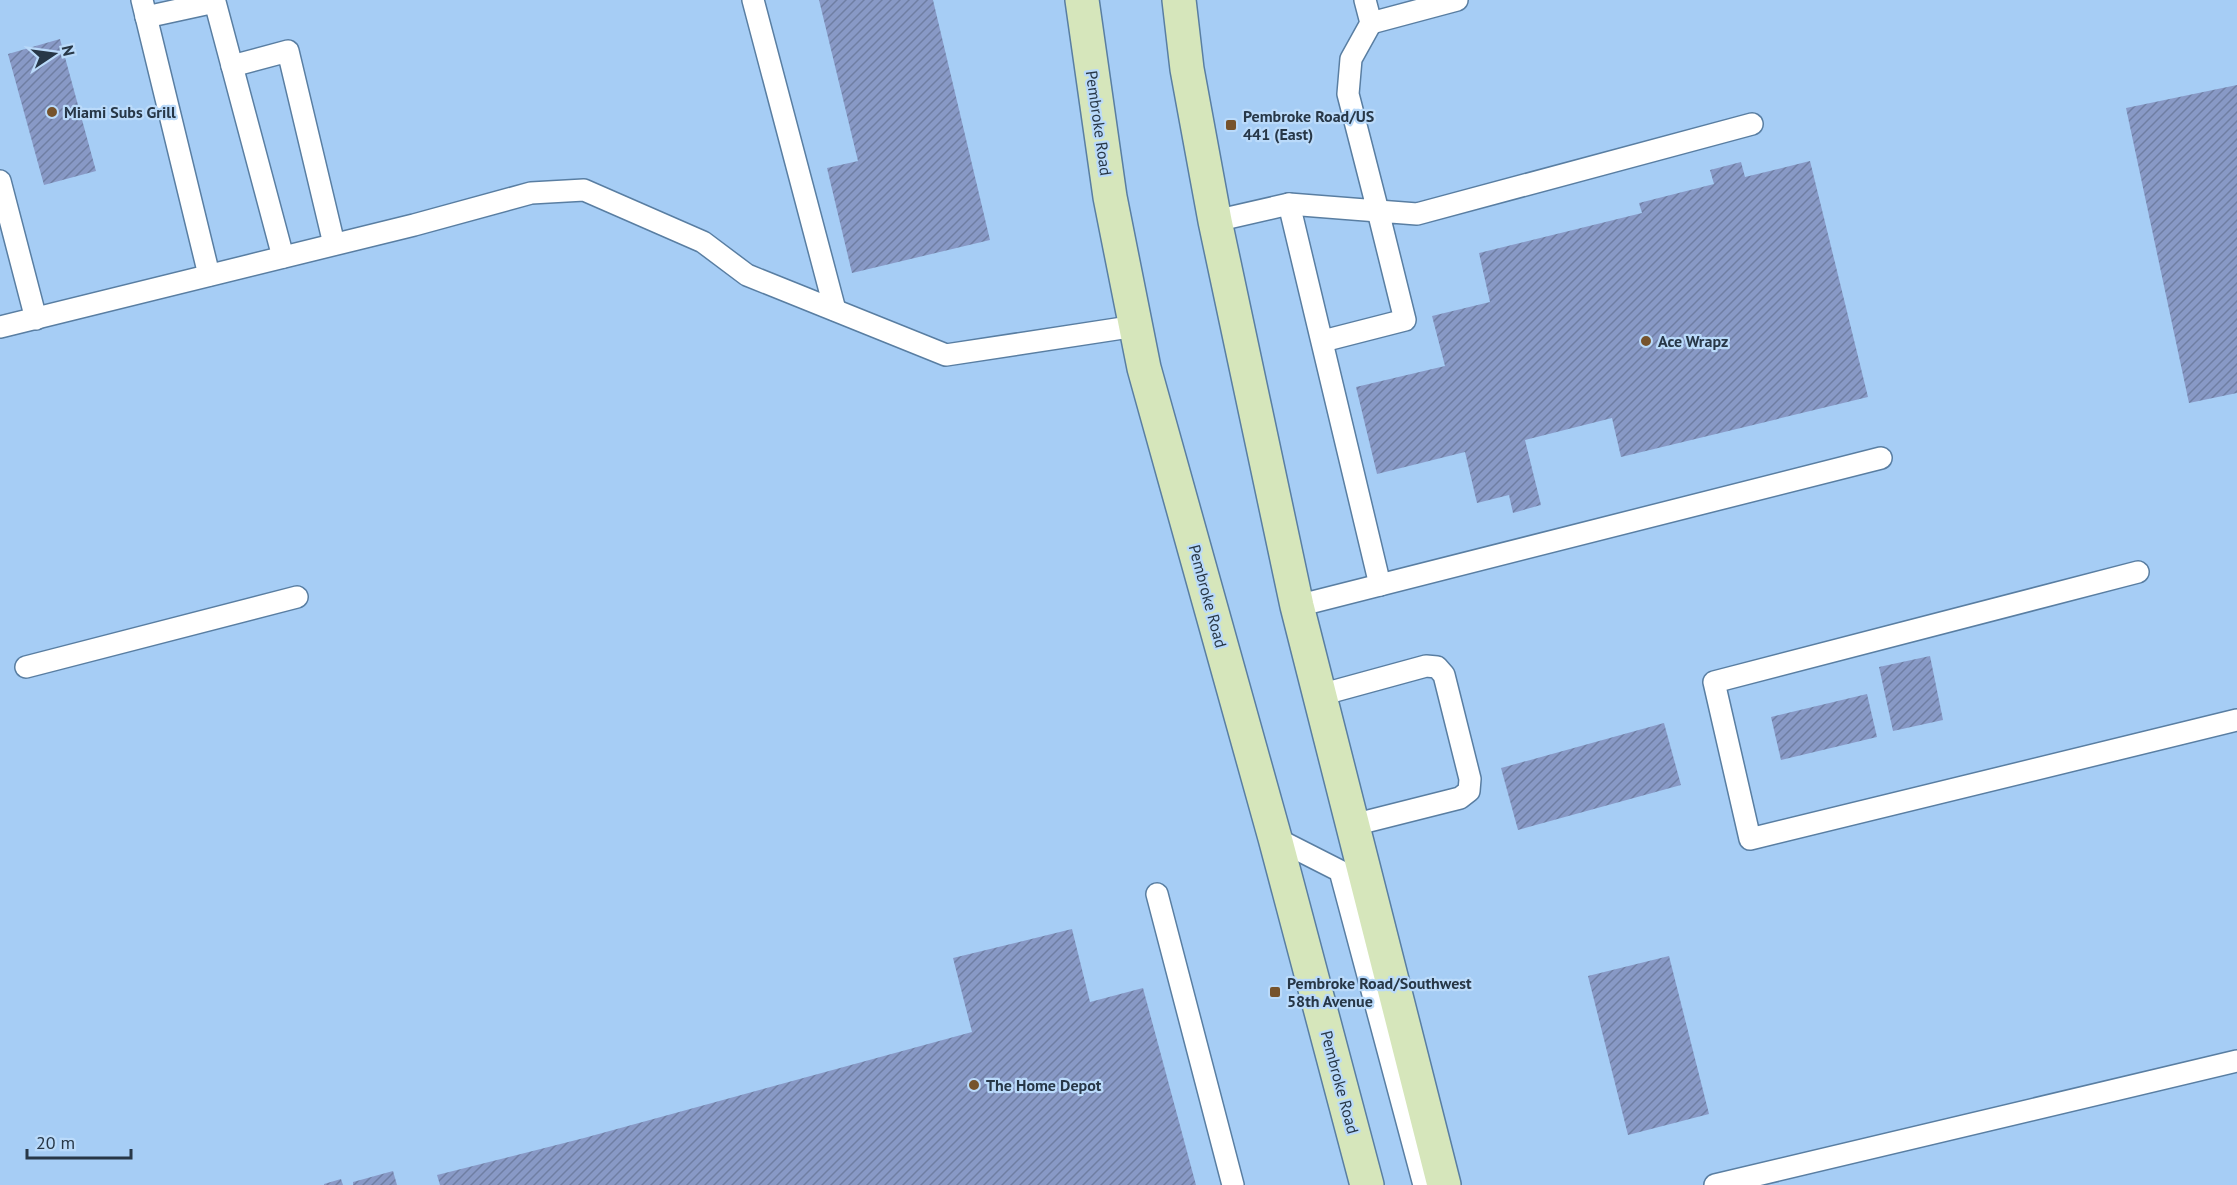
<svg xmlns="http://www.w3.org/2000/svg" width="2237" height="1185" font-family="'PT Sans',sans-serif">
  <defs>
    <pattern id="building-hatch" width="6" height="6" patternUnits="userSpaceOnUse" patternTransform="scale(1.5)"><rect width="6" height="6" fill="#8899c6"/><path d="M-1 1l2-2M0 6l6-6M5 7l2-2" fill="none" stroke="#6f7ea3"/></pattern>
  </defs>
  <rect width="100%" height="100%" fill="#a6cdf5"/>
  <!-- building -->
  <g fill="url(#building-hatch)">
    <polygon points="819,0 933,0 990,240 852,273 827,168 858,161"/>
    <polygon points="60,39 96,171 44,185 8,54"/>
    <polygon points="2237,85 2237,393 2189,403 2126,108"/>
    <polygon points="1810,161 1868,397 1621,457 1612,418 1525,440 1541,505 1513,513 1509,495 1477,503 1465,452 1377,474 1356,387 1445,366 1432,316 1490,302 1479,253 1642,213 1639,203 1714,184 1710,170 1741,162 1745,177"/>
    <polygon points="1930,656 1943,720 1893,731 1879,667"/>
    <polygon points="1867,694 1877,737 1781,760 1771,717"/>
    <polygon points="1664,723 1681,785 1518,830 1501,768"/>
    <polygon points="1072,929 1090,1002 1143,988 1196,1185 440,1185 437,1175 584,1138 972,1032 953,958"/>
    <polygon points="1669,956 1709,1114 1628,1135 1588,976"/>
    <polygon points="393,1171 397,1185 353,1185 353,1182"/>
    <polygon points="341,1179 343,1185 324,1185 324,1184"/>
  </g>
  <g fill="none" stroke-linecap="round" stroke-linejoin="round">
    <defs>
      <g id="lane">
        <polyline points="142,0 209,275"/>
        <polyline points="753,0 835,310"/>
        <polyline points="146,17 215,2 283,257"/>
        <polyline points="1371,23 1457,0"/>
        <polyline points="232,66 288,51 334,244"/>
        <polyline points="0,181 36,319"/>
        <polyline points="1289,204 1380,585"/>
        <polyline points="1215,221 1289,204 1378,211 1348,94 1351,59 1371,23 1365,0"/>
        <polyline points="0,327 414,225 531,193 584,190 703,242 747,275 946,355 1136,326"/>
        <polyline points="1323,341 1405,320 1378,211 1417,214 1752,124"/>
        <polyline points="2138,572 1714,682 1750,839 2237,720"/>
        <polyline points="1297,606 1881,458"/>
        <polyline points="26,667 297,597"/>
        <polyline points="1320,695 1426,666 1437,667 1444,675 1470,779 1469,791 1460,798 1353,825"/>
        <polyline points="1275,838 1340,871 1424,1185"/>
        <polyline points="1157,894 1233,1185"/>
        <polyline points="1715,1185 2237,1061"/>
      </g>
      <g id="secondary">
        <polyline points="1082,0 1110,197 1144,368 1275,838 1367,1185"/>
        <polyline points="1179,0 1187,69 1215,221 1297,606 1444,1185"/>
      </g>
    </defs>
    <!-- lane casing -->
    <use href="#lane" stroke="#597ea2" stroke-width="24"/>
    <!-- secondary casing -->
    <use href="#secondary" stroke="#597ea2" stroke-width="36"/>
    <!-- lane -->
    <use href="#lane" stroke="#fff" stroke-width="21"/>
    <!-- secondary -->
    <use href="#secondary" stroke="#d6e6bb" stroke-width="33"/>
  </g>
  <!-- markers -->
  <g fill="#76532c" stroke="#badafa" stroke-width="2">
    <circle cx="52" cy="112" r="6"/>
    <rect x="1225" y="119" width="12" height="12" rx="3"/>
    <circle cx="1646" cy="341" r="6"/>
    <rect x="1269" y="986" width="12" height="12" rx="3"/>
    <circle cx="974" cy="1085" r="6"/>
  </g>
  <g text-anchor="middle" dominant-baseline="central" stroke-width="4.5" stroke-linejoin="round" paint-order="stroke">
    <!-- poi labels -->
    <g font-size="16" font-weight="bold" fill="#273747" stroke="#badafa" text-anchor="start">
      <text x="64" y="112">Miami Subs Grill</text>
      <text x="1243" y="116">Pembroke Road/US<tspan x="1243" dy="18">441 (East)</tspan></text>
      <text x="1658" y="341">Ace Wrapz</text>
      <text x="1287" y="983">Pembroke Road/Southwest<tspan x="1287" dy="18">58th Avenue</tspan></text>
      <text x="986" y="1085">The Home Depot</text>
    </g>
    <!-- street labels -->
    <g font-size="16" fill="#273747" stroke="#badafa">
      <text transform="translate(1099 123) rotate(82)">Pembroke Road</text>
      <text transform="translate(1208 596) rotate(75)">Pembroke Road</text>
      <text transform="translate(1340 1082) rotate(75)">Pembroke Road</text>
    </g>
  </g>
  <!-- north arrow -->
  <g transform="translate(54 54) rotate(77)" stroke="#badafa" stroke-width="4.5" paint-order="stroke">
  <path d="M0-4.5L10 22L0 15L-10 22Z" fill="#273747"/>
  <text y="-9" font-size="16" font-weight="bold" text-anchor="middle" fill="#273747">N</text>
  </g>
  <!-- scale -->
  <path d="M27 1149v9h104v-9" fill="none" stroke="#273747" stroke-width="3"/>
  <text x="36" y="1149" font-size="18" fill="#273747" stroke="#badafa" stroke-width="4.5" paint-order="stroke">20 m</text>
</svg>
